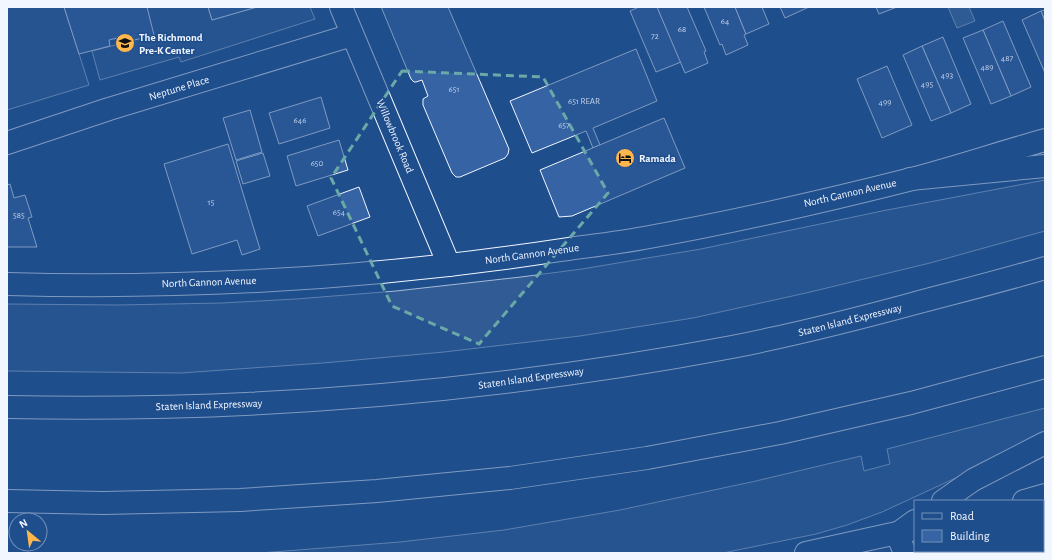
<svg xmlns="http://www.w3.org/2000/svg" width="1052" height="560" font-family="'Alegreya Sans',sans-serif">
  <rect width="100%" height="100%" fill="#1f4e8c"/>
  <!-- built -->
  <g fill="#305b95" stroke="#a8bbd7">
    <polygon points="7,7 64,7 89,85 7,110"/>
    <polygon points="147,7 208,7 212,20 257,7 310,7 315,19 181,62 179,57 100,80 92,51 127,42"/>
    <polygon points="1045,180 1045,231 930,263 806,293 693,318 580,336 444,352 323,363 181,373 7,371 7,304 117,305 222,303 296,299 396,291 521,277 582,269 701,249 882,211"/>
    <polygon points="1045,408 1045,434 986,464 882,512 847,525 816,534 723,553 260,553 400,542 504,530 620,510 756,481 861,456 864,471 890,464 887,449"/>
  </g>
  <!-- water -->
  <polygon fill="#446ba0" stroke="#a8bbd7" points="948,7 969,7 975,21 957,28"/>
  <!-- building -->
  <g fill="#3563a3" stroke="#f2f6ff">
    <polygon points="64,7 147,7 154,35 127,42 126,36 109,40 110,46 79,54"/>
    <polygon points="208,7 257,7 212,20"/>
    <polygon points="382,7 448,7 509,149 508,154 505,158 460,177 456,177 452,173 423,105 423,99 428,96 422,80 416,82 414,82 411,79 382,9"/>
    <polygon points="639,7 657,7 681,62 656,72 630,11"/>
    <polygon points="657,7 687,7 706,51 704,52 708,63 685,73"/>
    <polygon points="704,7 735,7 746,34 744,35 748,45 726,55 722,44 720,45"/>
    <polygon points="735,7 762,7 769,24 746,34"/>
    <polygon points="780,7 809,7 785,18"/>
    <polygon points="876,7 897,7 879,14"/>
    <polygon points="1045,10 1045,21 1041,11"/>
    <polygon points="1041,11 1045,21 1045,73 1022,20"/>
    <polygon points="1003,21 1031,87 1011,96 983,30"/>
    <polygon points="983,30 1011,96 991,104 963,38"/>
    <polygon points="943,37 971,104 951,113 922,46"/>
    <polygon points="922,46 951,113 931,121 903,55"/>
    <polygon points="636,49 657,101 593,128 600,145 593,148 586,131 532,153 510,101"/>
    <polygon points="887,66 912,125 882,138 857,79"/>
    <polygon points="321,97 330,128 279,144 269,113"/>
    <polygon points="250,110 262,152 236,160 223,118"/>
    <polygon points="664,118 685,168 572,216 559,217 540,170"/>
    <polygon points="339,140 348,170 296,186 287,156"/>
    <polygon points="228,144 260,249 242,255 237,240 192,254 164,164"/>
    <polygon points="263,153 270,176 243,184 236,161"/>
    <polygon points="10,184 14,198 25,195 32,217 28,218 37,247 7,247 7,185"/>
    <polygon points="359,187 370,217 318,236 307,206"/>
  </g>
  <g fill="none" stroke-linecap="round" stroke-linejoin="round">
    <defs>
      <g id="minor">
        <polyline points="341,7 449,265"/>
        <polyline points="7,143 109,109 352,35"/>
        <polyline points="897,534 905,553"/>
      </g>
      <g id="major">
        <path d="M7 284C192 289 378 278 561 250 589 246 617 243 644 238 733 222 821 202 908 180 954 168 999 153 1045 140"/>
        <polyline points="1024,501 1045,495"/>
        <polyline points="806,553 915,529"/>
      </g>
      <g id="highway">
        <polyline points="910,179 1045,166"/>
        <path d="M7 407C250 412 493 392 732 347 793 335 853 320 912 304 957 292 1001 281 1045 268"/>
        <polyline points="7,501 103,503 240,500 377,491 510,478 647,458 780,433 911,403 1045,367"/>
        <polyline points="943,501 973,480 1045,443"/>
        <polyline points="897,534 915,521"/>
      </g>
    </defs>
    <!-- minor casing -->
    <use href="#minor" stroke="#f2f6ff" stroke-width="24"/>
    <!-- major casing -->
    <use href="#major" stroke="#f2f6ff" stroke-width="24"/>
    <!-- highway casing -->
    <use href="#highway" stroke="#f2f6ff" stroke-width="24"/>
    <!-- minor -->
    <use href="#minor" stroke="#1f4e8c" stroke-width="22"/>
    <!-- major -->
    <use href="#major" stroke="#1f4e8c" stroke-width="22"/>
    <!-- highway -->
    <use href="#highway" stroke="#1f4e8c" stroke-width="22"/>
  </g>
  <!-- marked area -->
  <path d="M0 0H1052V560H0ZM402 71 543 77 608 193 479 344 392 306 331 178Z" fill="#1f4e8c" fill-opacity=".55" fill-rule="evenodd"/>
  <path fill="none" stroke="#6aa9a8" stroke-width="3" stroke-dasharray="8 5" stroke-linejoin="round" d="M402 71 543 77 608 193 479 344 392 306 331 178Z"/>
  <!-- icons -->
  <defs>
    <symbol id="school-disc" viewBox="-11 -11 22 22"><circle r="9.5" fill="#ffb74d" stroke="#1f4e8c"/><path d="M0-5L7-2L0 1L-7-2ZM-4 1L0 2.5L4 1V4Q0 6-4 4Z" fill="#111"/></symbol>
    <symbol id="hotel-disc" viewBox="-11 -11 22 22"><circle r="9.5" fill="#ffb74d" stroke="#1f4e8c"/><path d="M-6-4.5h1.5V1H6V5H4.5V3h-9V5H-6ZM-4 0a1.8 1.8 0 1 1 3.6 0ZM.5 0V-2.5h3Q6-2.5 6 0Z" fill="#111"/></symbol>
  </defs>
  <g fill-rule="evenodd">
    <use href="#school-disc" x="114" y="32" width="22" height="22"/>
    <use href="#hotel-disc" x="614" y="147" width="22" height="22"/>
  </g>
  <g text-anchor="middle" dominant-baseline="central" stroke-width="3" stroke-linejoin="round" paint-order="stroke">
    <!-- number labels -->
    <g font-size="9" fill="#c3d1e8">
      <text x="725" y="21">64</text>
      <text x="682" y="29">68</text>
      <text x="655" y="36">72</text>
      <text x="1007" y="58">487</text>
      <text x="987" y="67">489</text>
      <text x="947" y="75">493</text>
      <text x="927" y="84">495</text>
      <text x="454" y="89">651</text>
      <text x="584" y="101">651 REAR</text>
      <text x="885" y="102">499</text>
      <text x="300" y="120">646</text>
      <text x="564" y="125">657</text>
      <text x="317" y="163">650</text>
      <text x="211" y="202">15</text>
      <text x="339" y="212">654</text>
      <text x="19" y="215">585</text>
    </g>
    <!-- poi labels -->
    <g font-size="11" font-weight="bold" fill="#f2f6ff" stroke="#1f4e8c" text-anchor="start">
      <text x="139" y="37">The Richmond<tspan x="139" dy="13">Pre-K Center</tspan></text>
      <text x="639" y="158">Ramada</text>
    </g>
    <!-- street labels -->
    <g font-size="11" fill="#f2f6ff" stroke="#1f4e8c">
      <text transform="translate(179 88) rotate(-17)">Neptune Place</text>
      <text transform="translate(395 136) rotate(67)">Willowbrook Road</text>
      <text transform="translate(850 193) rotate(-13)">North Gannon Avenue</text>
      <text transform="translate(532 254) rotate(-8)">North Gannon Avenue</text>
      <text transform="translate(209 282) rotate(-2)">North Gannon Avenue</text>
      <text transform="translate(850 320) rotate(-14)">Staten Island Expressway</text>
      <text transform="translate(531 378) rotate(-8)">Staten Island Expressway</text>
      <text transform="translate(209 405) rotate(-2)">Staten Island Expressway</text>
    </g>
  </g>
  <!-- border -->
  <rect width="1052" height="560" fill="none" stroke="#f2f6ff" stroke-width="16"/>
  <!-- legend -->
  <rect x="914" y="500" width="130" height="52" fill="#1f4e8c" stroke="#7391ba"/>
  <rect x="922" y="513" width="20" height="6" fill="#1f4e8c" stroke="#7391ba"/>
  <text x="950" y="520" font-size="12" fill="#f2f6ff">Road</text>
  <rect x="922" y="530" width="20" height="12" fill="#3563a3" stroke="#7391ba"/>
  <text x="950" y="540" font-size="12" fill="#f2f6ff">Building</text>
  <!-- north arrow -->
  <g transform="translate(28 532) rotate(331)"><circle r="19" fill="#1f4e8c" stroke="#7391ba"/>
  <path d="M0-3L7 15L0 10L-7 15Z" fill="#ffb74d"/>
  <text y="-6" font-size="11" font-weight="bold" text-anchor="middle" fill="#f2f6ff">N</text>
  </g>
</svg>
